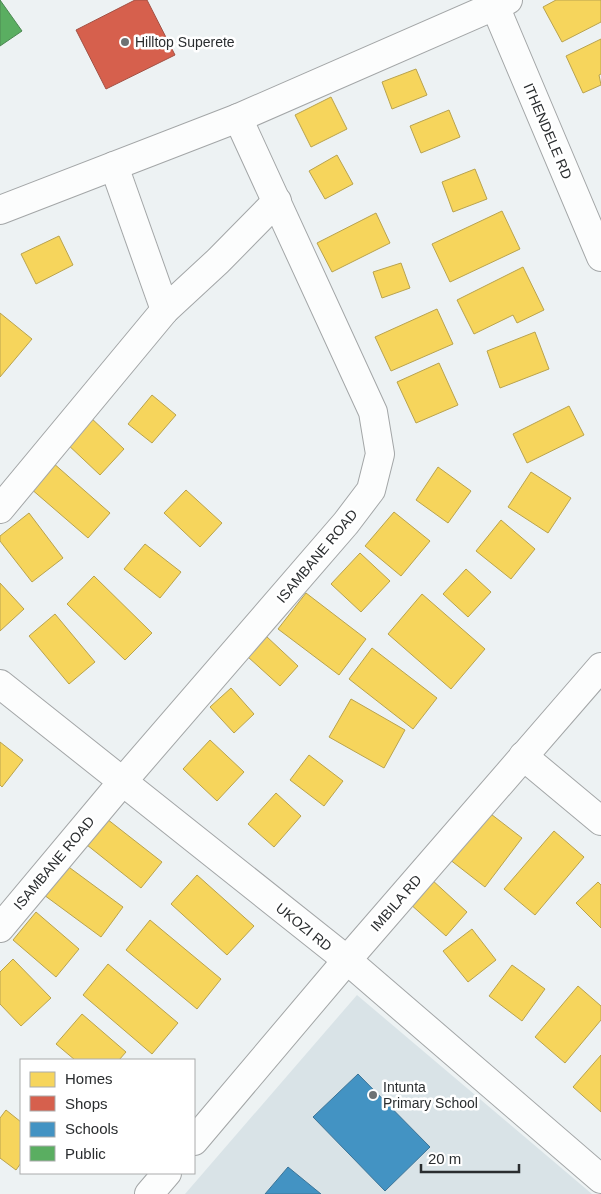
<svg xmlns="http://www.w3.org/2000/svg" width="601" height="1194" font-family="Helvetica,sans-serif">
  <rect width="100%" height="100%" fill="#edf2f3"/>
  <!-- built -->
  <polygon fill="#d9e3e7" points="357,995 592,1194 185,1194"/>
  <!-- homes -->
  <g fill="#f6d55c" stroke="#b9a34e">
    <polygon points="556,0 601,0 601,22 562,42 543,7"/>
    <polygon points="601,39 601,74 599,75 601,85 583,93 566,56"/>
    <polygon points="416,69 427,95 392,109 382,82"/>
    <polygon points="331,97 347,129 311,147 295,115"/>
    <polygon points="449,110 460,137 421,153 410,126"/>
    <polygon points="337,155 353,184 325,199 309,171"/>
    <polygon points="475,169 487,199 453,212 442,182"/>
    <polygon points="502,211 520,249 450,282 432,244"/>
    <polygon points="376,213 390,243 332,272 317,243"/>
    <polygon points="59,236 73,265 36,284 21,254"/>
    <polygon points="401,263 410,288 382,298 373,272"/>
    <polygon points="523,267 544,310 517,323 513,315 474,334 457,300"/>
    <polygon points="437,309 453,344 391,371 375,337"/>
    <polygon points="0,313 32,339 0,377"/>
    <polygon points="535,332 549,369 500,388 487,351"/>
    <polygon points="439,363 458,405 416,423 397,382"/>
    <polygon points="152,395 176,415 152,443 128,424"/>
    <polygon points="569,406 584,435 527,463 513,434"/>
    <polygon points="89,416 124,449 100,475 65,442"/>
    <polygon points="52,462 110,513 88,538 30,488"/>
    <polygon points="438,467 471,491 448,523 416,500"/>
    <polygon points="531,472 571,498 548,533 508,507"/>
    <polygon points="186,490 222,523 200,547 164,513"/>
    <polygon points="394,512 430,541 401,576 365,546"/>
    <polygon points="29,513 63,558 32,582 0,541 0,536"/>
    <polygon points="501,520 535,549 511,579 476,551"/>
    <polygon points="145,544 181,572 160,598 124,569"/>
    <polygon points="360,553 390,581 361,612 331,584"/>
    <polygon points="466,569 491,592 468,617 443,594"/>
    <polygon points="94,576 152,633 125,660 67,604"/>
    <polygon points="0,583 24,609 0,631"/>
    <polygon points="306,593 366,639 339,675 278,629"/>
    <polygon points="422,594 485,649 451,689 388,634"/>
    <polygon points="55,614 95,662 69,684 29,636"/>
    <polygon points="266,636 298,666 280,686 248,657"/>
    <polygon points="372,648 437,698 413,729 349,679"/>
    <polygon points="231,688 254,714 234,733 210,707"/>
    <polygon points="351,699 405,730 384,768 329,737"/>
    <polygon points="210,740 244,772 217,801 183,769"/>
    <polygon points="0,742 23,760 2,787 0,785"/>
    <polygon points="309,755 343,781 324,806 290,780"/>
    <polygon points="276,793 301,816 274,847 248,824"/>
    <polygon points="487,811 522,838 485,887 449,859"/>
    <polygon points="107,819 162,862 141,888 87,845"/>
    <polygon points="554,831 584,857 535,915 504,889"/>
    <polygon points="66,865 123,907 101,937 44,895"/>
    <polygon points="197,875 254,926 227,955 171,904"/>
    <polygon points="431,879 467,912 446,936 409,903"/>
    <polygon points="598,882 601,885 601,928 576,903"/>
    <polygon points="36,912 79,949 56,977 13,940"/>
    <polygon points="150,920 221,979 197,1009 126,950"/>
    <polygon points="472,929 496,960 468,982 443,951"/>
    <polygon points="13,959 51,998 21,1026 0,1004 0,972"/>
    <polygon points="108,964 178,1023 152,1054 83,995"/>
    <polygon points="512,965 545,989 522,1021 489,996"/>
    <polygon points="578,986 601,1006 601,1020 565,1063 535,1037"/>
    <polygon points="82,1014 126,1052 119,1060 75,1060 56,1044"/>
    <polygon points="601,1055 601,1112 573,1087"/>
    <polygon points="6,1110 21,1122 21,1163 16,1170 0,1158 0,1118"/>
  </g>
  <!-- shops -->
  <polygon fill="#d6604d" stroke="#a25144" points="135,0 147,0 175,55 106,89 76,30"/>
  <!-- schools -->
  <g fill="#4393c3" stroke="#3c7497">
    <polygon points="358,1074 430,1147 385,1191 313,1117"/>
    <polygon points="288,1167 321,1194 265,1194"/>
  </g>
  <!-- public -->
  <polygon fill="#5aae61" stroke="#4c8752" points="0,0 22,31 0,46"/>
  <g fill="none" stroke-linecap="round" stroke-linejoin="round">
    <defs>
      <g id="minor">
        <polyline points="495,6 601,257"/>
        <polyline points="114,166 165,310"/>
        <polyline points="0,210 238,118 508,0"/>
        <polyline points="0,509 165,310 218,261 277,201"/>
        <polyline points="0,684 347,960 601,1179"/>
        <polyline points="523,756 601,821"/>
        <polyline points="0,928 123,781 346,523 371,490 380,454 373,412 238,118"/>
        <polyline points="194,1141 347,960 601,667"/>
        <polyline points="149,1194 167,1173"/>
      </g>
    </defs>
    <!-- minor casing -->
    <use href="#minor" stroke="#a3a6a7" stroke-width="30"/>
    <!-- minor -->
    <use href="#minor" stroke="#fcfdfd" stroke-width="28"/>
  </g>
  <!-- markers -->
  <g fill="#6e7274" stroke="#fff" stroke-width="2">
    <circle cx="125" cy="42" r="5"/>
    <circle cx="373" cy="1095" r="5"/>
  </g>
  <g text-anchor="middle" dominant-baseline="central" stroke-width="5" stroke-linejoin="round" paint-order="stroke">
    <!-- poi labels -->
    <g font-size="14" fill="#2a2d2f" stroke="#fff" text-anchor="start">
      <text x="135" y="42">Hilltop Superete</text>
      <text x="383" y="1087">Intunta<tspan x="383" dy="16">Primary School</tspan></text>
    </g>
    <!-- street labels -->
    <g font-size="14" fill="#2a2d2f" stroke="#fff">
      <text transform="translate(548 131) rotate(67)">ITHENDELE RD</text>
      <text transform="translate(317 556) rotate(-50)">ISAMBANE ROAD</text>
      <text transform="translate(54 863) rotate(-50)">ISAMBANE ROAD</text>
      <text transform="translate(396 903) rotate(-49)">IMBILA RD</text>
      <text transform="translate(304 927) rotate(39)">UKOZI RD</text>
    </g>
  </g>
  <!-- legend -->
  <rect x="20" y="1059" width="175" height="115" fill="#ffffff" stroke="#aaabac"/>
  <rect x="30" y="1072" width="25" height="15" fill="#f6d55c" stroke="#aaabac"/>
  <text x="65" y="1084" font-size="15" fill="#2a2d2f">Homes</text>
  <rect x="30" y="1096" width="25" height="15" fill="#d6604d" stroke="#aaabac"/>
  <text x="65" y="1109" font-size="15" fill="#2a2d2f">Shops</text>
  <rect x="30" y="1122" width="25" height="15" fill="#4393c3" stroke="#aaabac"/>
  <text x="65" y="1134" font-size="15" fill="#2a2d2f">Schools</text>
  <rect x="30" y="1146" width="25" height="15" fill="#5aae61" stroke="#aaabac"/>
  <text x="65" y="1159" font-size="15" fill="#2a2d2f">Public</text>
  <!-- scale -->
  <path d="M421 1164v8h98v-8" fill="none" stroke="#2a2d2f" stroke-width="2.5"/>
  <text x="428" y="1164" font-size="15" fill="#2a2d2f" stroke="#ffffff" stroke-width="4" paint-order="stroke">20 m</text>
</svg>
